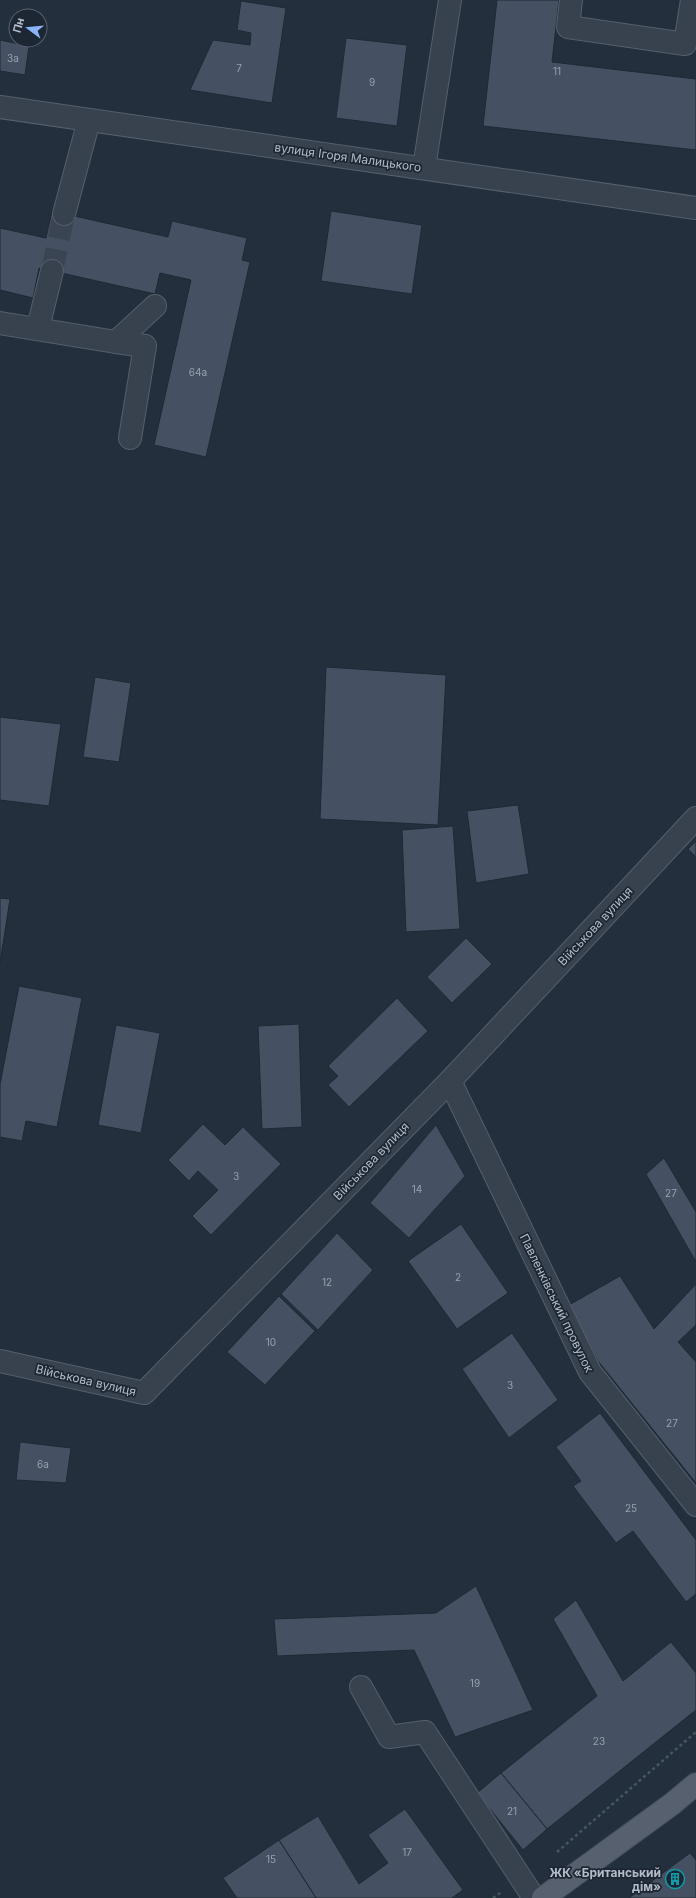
<svg xmlns="http://www.w3.org/2000/svg" width="696" height="1898" font-family="Inter,sans-serif">
  <rect width="100%" height="100%" fill="#242f3e"/>
  <!-- building -->
  <g fill="#455162" stroke="#1f2835">
    <polygon points="497,0 559,0 552,62 696,79 696,150 483,126"/>
    <polygon points="241,1 286,8 272,103 190,90 213,40 250,45 251,33 237,30"/>
    <polygon points="346,38 407,45 397,126 336,118"/>
    <polygon points="0,40 29,46 25,75 0,71"/>
    <polygon points="52,211 168,237 172,221 247,238 242,260 250,262 206,457 154,445 191,280 160,273 155,294 39,268 33,298 0,290 0,228 46,238"/>
    <polygon points="331,211 422,225 412,294 321,281"/>
    <polygon points="326,667 446,675 438,825 320,819"/>
    <polygon points="95,677 131,683 119,762 83,757"/>
    <polygon points="0,717 61,724 49,806 0,800"/>
    <polygon points="518,805 529,874 476,883 467,811"/>
    <polygon points="453,826 460,929 406,932 402,830"/>
    <polygon points="696,841 696,857 688,849"/>
    <polygon points="0,898 10,899 0,963"/>
    <polygon points="466,938 492,964 452,1003 427,977"/>
    <polygon points="19,986 82,998 57,1127 26,1121 22,1141 0,1137 0,1084"/>
    <polygon points="397,998 428,1031 349,1107 328,1085 338,1076 328,1066"/>
    <polygon points="299,1024 302,1127 262,1129 258,1026"/>
    <polygon points="116,1025 160,1033 141,1133 98,1125"/>
    <polygon points="203,1124 225,1145 243,1127 281,1164 211,1235 192,1216 218,1190 198,1171 189,1181 168,1160"/>
    <polygon points="436,1125 465,1176 409,1238 370,1203"/>
    <polygon points="664,1158 696,1212 696,1262 646,1174"/>
    <polygon points="461,1224 508,1293 457,1329 408,1261"/>
    <polygon points="337,1233 373,1270 318,1330 281,1294"/>
    <polygon points="620,1276 654,1329 696,1284 696,1325 678,1342 696,1362 696,1483 598,1361 569,1305"/>
    <polygon points="279,1296 315,1331 265,1385 227,1352"/>
    <polygon points="512,1333 558,1400 509,1438 462,1369"/>
    <polygon points="600,1413 696,1540 696,1594 686,1602 633,1531 616,1543 573,1486 581,1481 556,1447"/>
    <polygon points="20,1442 71,1448 66,1483 16,1480"/>
    <polygon points="476,1586 533,1710 455,1737 414,1650 277,1656 274,1619 436,1613"/>
    <polygon points="576,1600 623,1681 671,1642 696,1673 696,1710 547,1829 501,1773 597,1696 553,1619"/>
    <polygon points="501,1773 547,1829 523,1850 477,1793"/>
    <polygon points="405,1809 463,1890 452,1898 316,1898 279,1840 318,1816 359,1884 388,1863 368,1835"/>
    <polygon points="279,1840 316,1898 237,1898 223,1878"/>
    <polygon points="690,1853 696,1860 696,1898 629,1898"/>
  </g>
  <g fill="none" stroke-linecap="round" stroke-linejoin="round">
    <!-- minor-tunnel -->
    <polyline stroke="#3a4453" stroke-width="22" stroke-dasharray="22 11" stroke-linecap="butt" points="52,271 64,214"/>
    <defs>
      <g id="minor">
        <polyline points="571,0 568,27 685,44 692,0"/>
        <polyline points="0,107 696,208"/>
        <polyline points="424,168 450,0"/>
        <polyline points="64,214 89,120"/>
        <polyline points="0,323 116,342 155,306"/>
        <polyline points="38,328 52,271"/>
        <polyline points="116,342 145,346 130,438"/>
        <polyline points="450,1081 590,1372 696,1505"/>
        <polyline points="0,1361 144,1393 450,1081 696,818"/>
        <polyline points="361,1687 389,1737 425,1732 534,1898"/>
      </g>
      <polyline id="major" points="543,1898 672,1804 696,1784"/>
    </defs>
    <!-- minor casing -->
    <use href="#minor" stroke="#565f6c" stroke-width="24"/>
    <!-- major casing -->
    <use href="#major" stroke="#414a57" stroke-width="24"/>
    <!-- path -->
    <g stroke="#44595c" stroke-width="2.5" stroke-dasharray="3 3" stroke-linecap="butt">
      <polyline points="557,1852 696,1732"/>
      <polyline points="493,1898 500,1893"/>
    </g>
    <!-- minor -->
    <use href="#minor" stroke="#38414e" stroke-width="22"/>
    <!-- major -->
    <use href="#major" stroke="#56606e" stroke-width="22"/>
  </g>
  <!-- icons -->
  <defs>
    <symbol id="building-ring" viewBox="-11 -11 22 22"><circle r="9.5" fill="#1d2633" stroke="#0f9aa8" stroke-width="1.5"/><path d="M-4-6H4V6H1V3H-1V6H-4ZM-2.5-4.3h1.7v1.8h-1.7ZM.8-4.3h1.7v1.8H.8ZM-2.5-1h1.7V.8h-1.7ZM.8-1h1.7V.8H.8Z" fill="#0f9aa8"/></symbol>
  </defs>
  <g fill-rule="evenodd">
    <use href="#building-ring" x="664" y="1868" width="22" height="22"/>
  </g>
  <g text-anchor="middle" dominant-baseline="central" stroke-width="3.5" stroke-linejoin="round" paint-order="stroke">
    <!-- number labels -->
    <g font-size="10" fill="#98a1af">
      <text x="13" y="58">3а</text>
      <text x="239" y="68">7</text>
      <text x="557" y="71">11</text>
      <text x="372" y="82">9</text>
      <text x="198" y="372">64а</text>
      <text x="236" y="1176">3</text>
      <text x="417" y="1189">14</text>
      <text x="671" y="1193">27</text>
      <text x="458" y="1277">2</text>
      <text x="327" y="1282">12</text>
      <text x="271" y="1342">10</text>
      <text x="510" y="1385">3</text>
      <text x="672" y="1423">27</text>
      <text x="43" y="1464">6а</text>
      <text x="631" y="1508">25</text>
      <text x="475" y="1683">19</text>
      <text x="599" y="1741">23</text>
      <text x="512" y="1811">21</text>
      <text x="407" y="1852">17</text>
      <text x="271" y="1859">15</text>
    </g>
    <!-- street labels -->
    <g font-size="12" fill="#b4bcc9" stroke="#1d2633">
      <text transform="translate(348 157) rotate(8)">вулиця Ігоря Малицького</text>
      <text transform="translate(595 926) rotate(-47)">Військова вулиця</text>
      <text transform="translate(371 1161) rotate(-46)">Військова вулиця</text>
      <text transform="translate(557 1303) rotate(64)">Павленківський провулок</text>
      <text transform="translate(86 1380) rotate(13)">Військова вулиця</text>
    </g>
    <!-- poi labels -->
    <g font-size="12" font-weight="bold" fill="#b4bcc9" stroke="#1d2633" text-anchor="end">
      <text x="661" y="1872">ЖК «Британський<tspan x="661" dy="14">дім»</tspan></text>
    </g>
  </g>
  <!-- north arrow -->
  <g transform="translate(28 28) rotate(286)"><circle r="19" fill="#1d2633" stroke="#59626f"/>
  <path d="M0-3L7 15L0 10L-7 15Z" fill="#8ab4f8"/>
  <text y="-6" font-size="11" font-weight="bold" text-anchor="middle" fill="#b4bcc9">Пн</text>
  </g>
</svg>
